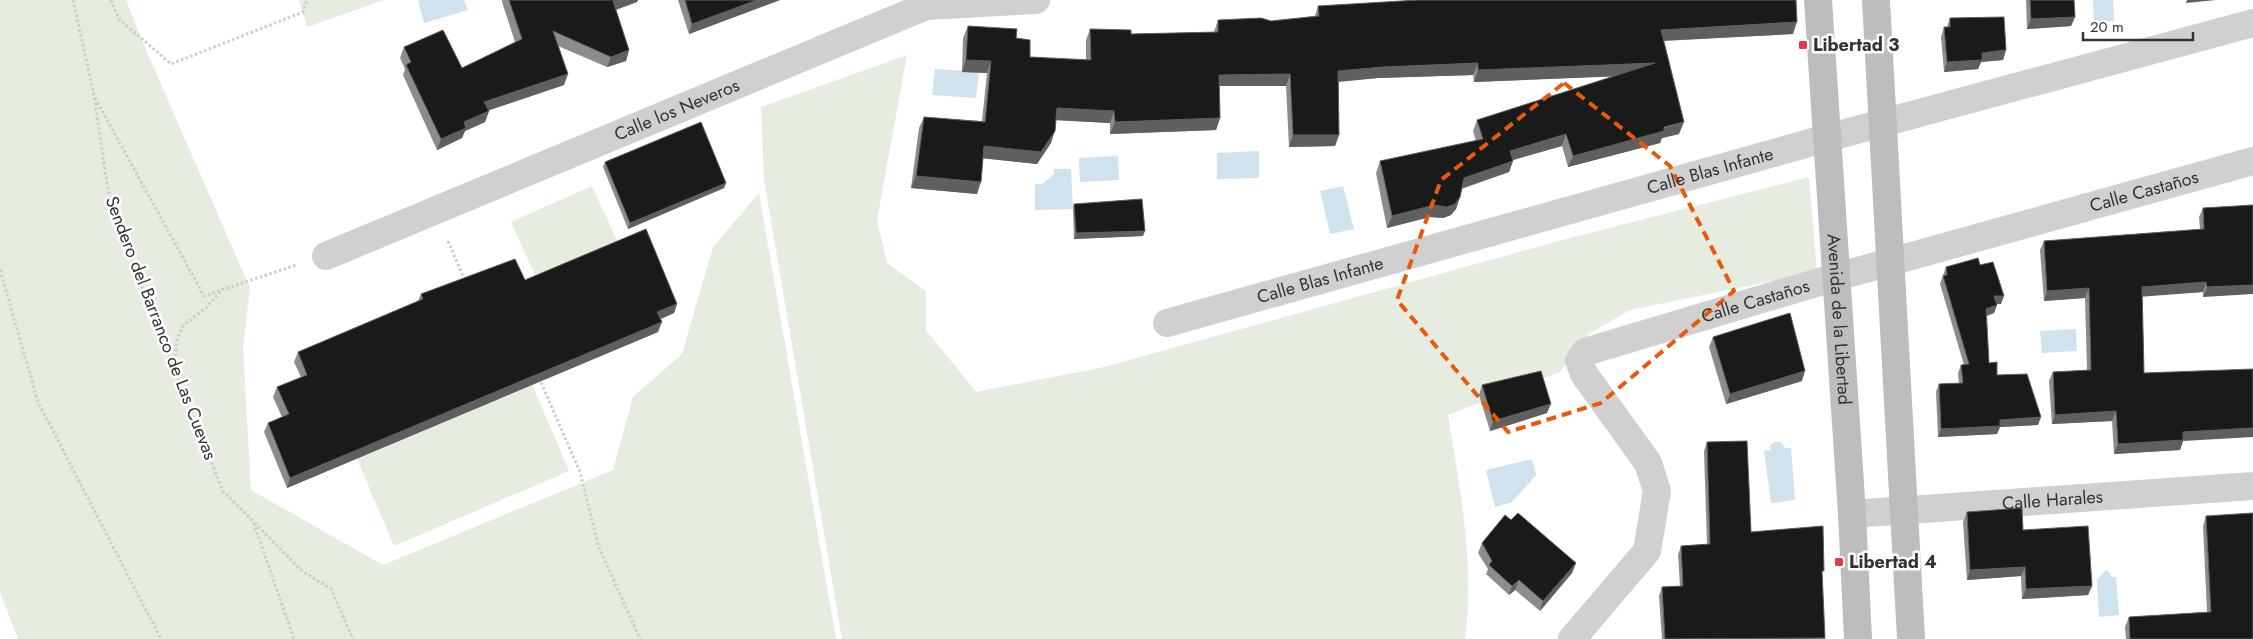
<svg xmlns="http://www.w3.org/2000/svg" width="2253" height="639" font-family="Jost,sans-serif">
  <rect width="100%" height="100%" fill="#fff"/>
  <!-- green -->
  <g fill="#e6ecdf">
    <polygon points="0,0 126,0 146,50 250,288 243,348 251,490 383,565 613,470 633,397 682,354 713,247 759,193 836,639 18,639 0,592"/>
    <polygon points="299,0 384,0 307,27"/>
    <path d="M907 55 877 220 887 263 926 291V330L976 392 1104 367 1566 239 1809 177 1817 272 1630 310 1589 334 1560 372 1448 415C1460 489 1475 564 1465 639H842L764 180 761 107Z"/>
    <polygon points="592,186 618,243 537,279 511,222"/>
    <polygon points="532,384 569,471 394,546 357,459"/>
  </g>
  <!-- water -->
  <g fill="#cfe2ee">
    <polygon points="421,0 464,0 468,10 424,23 418,1"/>
    <polygon points="2093,0 2113,0 2114,21 2094,21"/>
    <polygon points="935,69 979,72 976,98 932,95"/>
    <polygon points="1259,151 1259,178 1217,179 1217,153"/>
    <polygon points="1118,156 1119,180 1080,182 1079,158"/>
    <polygon points="1054,169 1071,169 1073,209 1035,210 1035,184 1042,184 1054,174"/>
    <polygon points="1343,186 1354,229 1330,234 1320,191"/>
    <polygon points="2076,329 2077,351 2042,353 2040,331"/>
    <polygon points="1775,442 1781,442 1785,448 1791,448 1795,500 1771,503 1764,451 1770,450 1770,445"/>
    <polygon points="1532,459 1536,475 1512,502 1495,507 1486,470"/>
    <polygon points="2106,570 2110,573 2112,577 2116,577 2119,615 2099,617 2097,580"/>
  </g>
  <g fill="none" stroke-linecap="round" stroke-linejoin="round">
    <!-- path -->
    <g stroke="#cdcdcd" stroke-width="3" stroke-dasharray="2.5 2.5" stroke-linecap="butt">
      <polyline points="73,0 94,95 108,191 146,298 223,491 253,521 294,639"/>
      <polyline points="111,0 119,19 171,64 303,12 307,0"/>
      <polyline points="95,98 204,296 296,265"/>
      <polyline points="448,241 465,281"/>
      <polyline points="0,270 38,402 161,639"/>
      <polyline points="174,366 177,339 184,325 206,308 223,289"/>
      <polyline points="539,378 580,472 598,545 640,639"/>
      <polyline points="255,523 302,571 331,589 353,639"/>
    </g>
    <!-- street -->
    <g stroke="#d0d0d0" stroke-width="28">
      <path id="s1" d="M326 256 926 6 1036 0"/>
      <path id="s2" d="M1167 323 1827 138 2253 23"/>
      <path id="s3" d="M1852 514 2253 486"/>
      <path id="s4" d="M1572 639 1647 551 1657 491 1648 463 1584 374 1579 361 1585 352 1836 277 2253 161"/>
    </g>
    <!-- secondary -->
    <g stroke="#bdbdbd" stroke-width="28">
      <path id="s5" d="M1818 0 1852 514 1858 639"/>
      <polyline points="1876,0 1911,639"/>
    </g>
  </g>
  <!-- wall -->
  <g fill="#8c8c8c">
    <polygon points="502,0 638,0 637,2 616,10 629,50 626,61 607,67 558,46 564,85 488,110 489,111 485,122 465,131 462,138 437,150 403,75 405,69 400,58 404,47 462,68 515,42 502,2"/>
    <polygon points="678,0 780,0 689,34"/>
    <polygon points="2026,0 2074,0 2075,17 2071,26 2027,29"/>
    <polygon points="1318,6 1793,34 1664,41 1679,134 1662,138 1660,143 1568,167 1562,146 1513,160 1509,172 1462,189 1460,197 1456,209 1451,215 1443,218 1430,217 1387,228 1376,173 1380,161 1476,141 1473,131 1477,120 1614,76 1474,82 1473,75 1378,78 1339,82 1339,135 1335,146 1289,147 1286,86 1219,86 1220,118 1216,130 1110,134 1110,123 1056,120 1051,143 1037,164 983,158 977,194 911,188 919,128 924,117 982,121 987,73 962,72 963,38 968,26 1016,38 1030,57 1086,60 1086,40 1090,29 1131,34 1214,32 1218,20 1271,21 1315,16"/>
    <polygon points="1950,18 2006,50 2003,60 1981,62 1978,69 1944,72 1941,37 1944,27 1947,27"/>
    <polygon points="605,162 726,183 724,188 628,229 603,167"/>
    <polygon points="1074,204 1143,236 1074,239 1073,209"/>
    <polygon points="2253,205 2203,297 2203,292 2142,296 2144,373 2183,441 2180,450 2114,454 2112,421 2052,424 2049,381 2053,372 2087,370 2085,298 2044,301 2040,250 2044,241 2200,229 2199,217 2203,208"/>
    <polygon points="1980,265 2001,304 1996,304 1997,305 1994,313 1987,316 1989,363 1997,375 2038,425 2000,427 1997,434 1938,437 1936,392 1939,384 1959,383 1958,373 1961,365 1964,365 1940,284 1946,267"/>
    <polygon points="525,280 677,304 674,313 660,319 658,332 287,488 264,432 268,423 282,417 273,397 277,387 301,377 294,362 298,352 418,301 421,294"/>
    <polygon points="1713,337 1802,381 1726,404 1709,347"/>
    <polygon points="1482,385 1547,413 1490,431 1479,395"/>
    <polygon points="1707,442 1751,532 1822,577 1825,639 1662,639 1659,596 1662,587 1680,586 1678,555 1681,546 1707,544 1704,451"/>
    <polygon points="1967,512 2023,530 2092,586 2088,595 2022,599 2021,576 1967,580 1963,522"/>
    <polygon points="2206,516 2253,639 2126,639 2125,627 2129,617 2207,612 2203,526"/>
    <polygon points="1511,520 1576,563 1572,573 1540,611 1515,590 1509,595 1486,574 1488,569 1478,553 1482,543"/>
  </g>
  <!-- shaded-wall -->
  <g fill="#5f5f5f">
    <polygon points="617,0 638,0 637,2 609,12 613,1"/>
    <polygon points="757,0 780,0 689,34 692,24"/>
    <polygon points="2187,0 2216,0 2186,3"/>
    <polygon points="2075,17 2071,26 2027,29 2031,19"/>
    <polygon points="1797,22 1793,34 1657,41 1661,30"/>
    <polygon points="629,50 626,61 607,67 611,57"/>
    <polygon points="2006,50 2003,60 1981,62 1978,69 1944,72 1947,62 1982,53"/>
    <polygon points="966,60 991,61 987,73 962,72"/>
    <polygon points="1478,63 1473,75 1378,78 1334,82 1338,71 1383,67"/>
    <polygon points="1655,63 1651,75 1474,82 1478,70"/>
    <polygon points="568,74 564,85 481,113 484,102"/>
    <polygon points="1290,74 1286,86 1215,86 1219,75"/>
    <polygon points="1057,108 1114,111 1110,123 1053,120"/>
    <polygon points="489,111 485,122 465,131 462,138 437,150 441,139 464,122"/>
    <polygon points="1220,118 1216,130 1110,134 1115,122"/>
    <polygon points="1684,122 1679,134 1662,138 1660,143 1568,167 1573,156"/>
    <polygon points="1055,131 1051,143 1037,164 980,158 984,146"/>
    <polygon points="1566,134 1562,146 1506,162 1510,151"/>
    <polygon points="1293,135 1339,135 1335,146 1289,147"/>
    <polygon points="1513,161 1509,172 1459,189 1464,178"/>
    <polygon points="916,176 981,182 977,194 911,188"/>
    <polygon points="726,183 724,188 628,229 630,223"/>
    <polygon points="1460,197 1456,209 1451,215 1443,218 1430,217 1387,228 1392,216"/>
    <polygon points="1145,231 1143,236 1074,239 1076,233"/>
    <polygon points="2206,282 2203,292 2138,297 2142,287"/>
    <polygon points="2253,285 2253,294 2203,297 2207,287"/>
    <polygon points="2089,288 2085,298 2044,301 2047,291"/>
    <polygon points="1994,296 2004,296 2001,304 1991,304"/>
    <polygon points="677,304 674,313 654,322 657,312"/>
    <polygon points="1997,305 1994,313 1983,317 1986,309"/>
    <polygon points="662,322 658,332 287,488 290,478"/>
    <polygon points="1805,371 1802,381 1726,404 1730,394"/>
    <polygon points="1551,404 1547,413 1490,431 1493,421"/>
    <polygon points="2116,411 2112,421 2052,424 2055,415"/>
    <polygon points="2041,417 2038,425 2000,427 1997,434 1938,437 1941,429 2000,420"/>
    <polygon points="2253,428 2253,437 2183,441 2180,450 2114,454 2118,444 2183,432"/>
    <polygon points="1576,563 1572,573 1540,611 1543,601"/>
    <polygon points="2025,567 2021,576 1967,580 1970,570"/>
    <polygon points="1519,580 1515,590 1509,595 1512,586"/>
    <polygon points="2092,586 2088,595 2022,599 2026,589"/>
  </g>
  <!-- building -->
  <g fill="#1a1a1a" stroke="#5f5f5f">
    <polygon points="509,0 617,0 613,1 629,50 611,57 553,31 568,74 484,102 489,111 464,122 466,128 441,139 406,65 411,62 404,47 443,30 462,68 522,39"/>
    <polygon points="685,0 757,0 692,24"/>
    <polygon points="1418,0 1796,0 1797,22 1661,30 1684,122 1664,127 1664,131 1573,156 1566,134 1510,151 1513,161 1464,178 1460,197 1455,204 1447,207 1434,205 1392,216 1380,161 1483,139 1477,120 1655,63 1478,70 1478,63 1383,67 1338,71 1339,135 1293,135 1290,74 1219,75 1220,118 1115,122 1114,111 1057,108 1055,131 1041,152 984,146 981,182 916,176 924,117 985,122 991,61 966,60 968,26 1017,29 1016,38 1030,40 1030,57 1091,60 1090,29 1131,30 1131,34 1218,32 1218,20 1261,18 1271,21 1319,16 1318,6"/>
    <polygon points="2030,0 2074,0 2075,17 2031,19"/>
    <polygon points="2004,17 2006,50 1982,53 1982,60 1947,62 1944,27 1950,27 1950,18"/>
    <polygon points="701,122 726,183 630,223 605,162"/>
    <polygon points="1142,199 1145,231 1076,233 1074,204"/>
    <polygon points="2253,205 2253,285 2207,287 2206,282 2142,287 2144,373 2253,369 2253,428 2183,432 2183,440 2118,444 2116,411 2055,415 2053,372 2091,370 2089,288 2047,291 2044,241 2204,229 2203,208"/>
    <polygon points="646,229 677,304 657,312 662,322 290,478 268,423 289,414 277,387 307,375 298,352 423,299 421,294 515,259 525,280"/>
    <polygon points="1978,258 1980,265 1993,262 2004,296 1994,296 1997,305 1986,309 1989,363 1997,362 1997,375 2027,374 2041,417 2000,420 2000,426 1941,429 1939,384 1963,383 1961,365 1969,364 1943,276 1947,275 1946,267"/>
    <polygon points="1790,313 1805,371 1730,394 1713,337"/>
    <polygon points="1541,371 1551,404 1493,421 1482,385"/>
    <polygon points="1747,441 1751,532 1823,526 1824,571 1822,571 1825,638 1665,639 1662,587 1683,586 1681,546 1710,544 1707,442"/>
    <polygon points="2022,508 2023,530 2088,526 2092,586 2026,589 2025,567 1970,570 1967,512"/>
    <polygon points="1518,513 1576,563 1543,601 1519,580 1512,586 1489,565 1492,561 1482,543 1505,515 1511,520"/>
    <polygon points="2253,513 2253,639 2130,639 2129,617 2211,612 2206,516"/>
  </g>
  <!-- marked area -->
  <path fill="none" stroke="#e8590c" stroke-width="4" stroke-dasharray="10 6" stroke-linejoin="round" d="M1564 83 1670 166 1734 291 1601 403 1508 432 1397 300 1441 180Z"/>
  <!-- markers -->
  <g fill="#e63946" stroke="#fff" stroke-width="2">
    <rect x="1798" y="40" width="10" height="10" rx="2.5"/>
    <rect x="1834" y="557" width="10" height="10" rx="2.5"/>
  </g>
  <g text-anchor="middle" dominant-baseline="central" stroke-width="5" stroke-linejoin="round" paint-order="stroke">
    <!-- poi labels -->
    <g font-size="18" font-weight="bold" fill="#333" stroke="#fff" text-anchor="start">
      <text x="1813" y="45">Libertad 3</text>
      <text x="1849" y="562">Libertad 4</text>
    </g>
    <!-- street labels -->
    <g font-size="18" fill="#333" stroke="#fff">
      <text stroke="none"><textPath href="#s1" startOffset="380">Calle los Neveros</textPath></text>
      <text stroke="none"><textPath href="#s2" startOffset="564">Calle Blas Infante</textPath></text>
      <text stroke="none"><textPath href="#s4" startOffset="922">Calle Castaños</textPath></text>
      <text stroke="none"><textPath href="#s2" startOffset="159">Calle Blas Infante</textPath></text>
      <text stroke="none"><textPath href="#s4" startOffset="518">Calle Castaños</textPath></text>
      <text stroke="none"><textPath href="#s5" startOffset="320">Avenida de la Libertad</textPath></text>
      <text transform="translate(161 328) rotate(69)">Sendero del Barranco de Las Cuevas</text>
      <text stroke="none"><textPath href="#s3" startOffset="201">Calle Harales</textPath></text>
    </g>
  </g>
  <!-- scale -->
  <path d="M2083 32v8h110v-8" fill="none" stroke="#333333" stroke-width="2.5"/>
  <text x="2090" y="32" font-size="15" fill="#333333" stroke="#ffffff" stroke-width="4" paint-order="stroke">20 m</text>
</svg>
